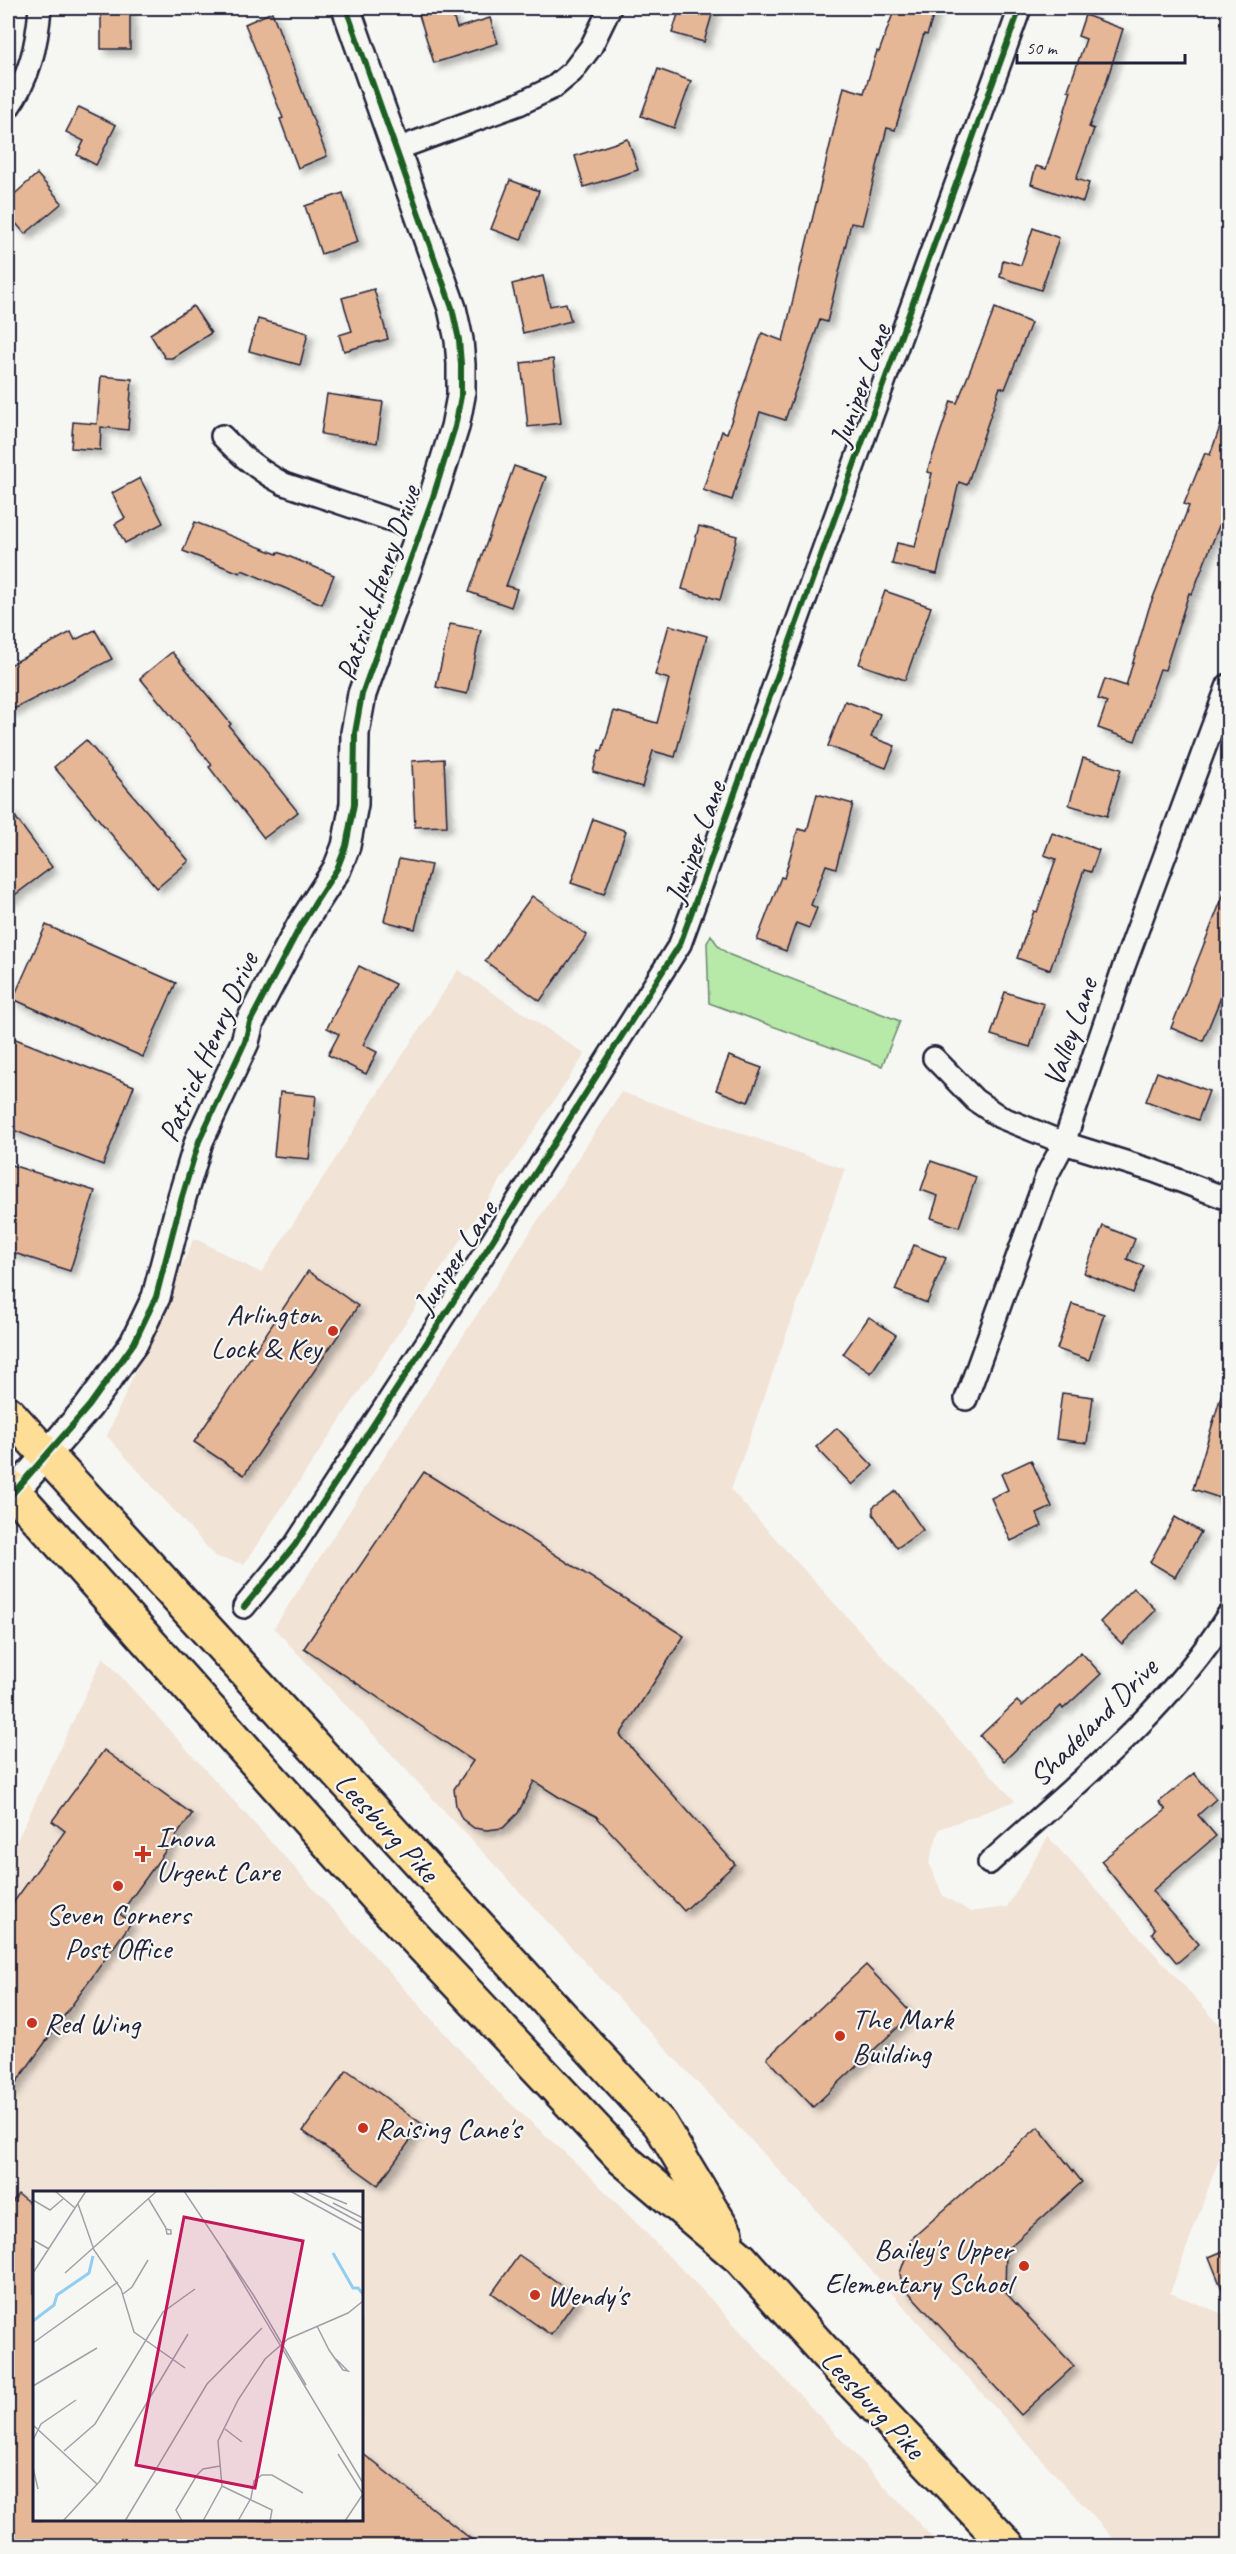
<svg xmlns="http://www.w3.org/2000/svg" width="1236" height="2554" font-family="Caveat,sans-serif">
  <defs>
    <filter id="shadow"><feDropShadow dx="5.5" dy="5.5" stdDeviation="3" flood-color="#0004"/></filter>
  </defs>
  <rect width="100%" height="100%" fill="#f6f6f2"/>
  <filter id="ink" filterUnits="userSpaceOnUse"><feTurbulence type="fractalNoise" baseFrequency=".0167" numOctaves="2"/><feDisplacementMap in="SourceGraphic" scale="12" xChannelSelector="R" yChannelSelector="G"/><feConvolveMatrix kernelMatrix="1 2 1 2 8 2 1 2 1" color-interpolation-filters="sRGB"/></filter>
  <g filter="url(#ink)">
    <!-- built -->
    <g fill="#f1e3d6" fill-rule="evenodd">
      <polygon points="458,970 585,1054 244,1564 216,1557 107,1436 194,1238 261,1273"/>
      <polygon points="621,1092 845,1169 731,1490 1015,1801 939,1829 929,1863 943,1896 971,1912 1007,1907 1048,1837 1228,2034 1228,2134 1170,2293 1228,2316 1228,2546 1120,2546 843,2239 274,1628"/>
      <path d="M103 1657 498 2092 589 2175 702 2290 940 2546H8V1860ZM34 2192H362V2520H34Z"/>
    </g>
    <!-- green -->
    <polygon fill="#b7e9a9" stroke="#6c8672" stroke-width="1.5" points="711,935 719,947 730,955 900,1021 882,1066 709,1003 707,943"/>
    <!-- building -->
    <g fill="#e5b796" stroke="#22223b" stroke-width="1.5" filter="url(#shadow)">
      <rect x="101" y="8" width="29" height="41"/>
      <polygon points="443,8 450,8 457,28 490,18 498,43 434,63 419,15"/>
      <polygon points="680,8 714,8 704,42 672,33"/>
      <polygon points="895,8 936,8 927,35 924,34 895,130 887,128 862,225 851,223 827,322 820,320 785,420 760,412 732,500 703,490 722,431 727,433 762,333 783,341 844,87 864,93 877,51 879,52"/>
      <polygon points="272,12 327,156 298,168 280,119 283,118 245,24"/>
      <polygon points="1085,15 1123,29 1106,83 1089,127 1094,129 1076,179 1089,183 1083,202 1031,184 1036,166 1046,169 1071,91 1068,90 1086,39 1078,36"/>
      <polygon points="658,69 691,81 674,128 641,116"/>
      <polygon points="79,107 116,125 96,165 77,155 84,141 66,132"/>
      <polygon points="628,139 638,170 584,187 575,156"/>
      <polygon points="37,174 62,203 25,234 8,214 8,200"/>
      <polygon points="510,180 539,191 521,240 491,229"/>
      <polygon points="343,193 358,242 321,254 305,206"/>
      <polygon points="1033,228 1059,238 1041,290 1000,277 1003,260 1021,265"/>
      <polygon points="543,276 550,306 566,303 571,321 523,333 512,284"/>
      <polygon points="374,289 388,339 344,351 339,335 352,331 342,298"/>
      <polygon points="193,306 211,333 172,358 165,358 150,334"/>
      <polygon points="995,308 1031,323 1005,389 1000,387 967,485 959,482 937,574 892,564 897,543 915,547 932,473 927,472 951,401 957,403"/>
      <polygon points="258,319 308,333 300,365 249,351"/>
      <polygon points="553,359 561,423 528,427 521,363"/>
      <polygon points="101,376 132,379 128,430 101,427 100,450 71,448 73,422 97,424"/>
      <polygon points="327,394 383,402 377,443 321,434"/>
      <polygon points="1226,410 1228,411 1228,503 1192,594 1189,593 1165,670 1160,669 1135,741 1098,728 1107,702 1098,699 1105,679 1126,686 1149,608 1189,506 1184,504 1205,453 1210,455"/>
      <polygon points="514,466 546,477 506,586 517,589 511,607 469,592"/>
      <polygon points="140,478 163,523 125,543 115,524 125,518 112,493"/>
      <polygon points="195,522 277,554 278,552 334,575 322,604 242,570 240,573 183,551"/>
      <polygon points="699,526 737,536 720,600 682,589"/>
      <polygon points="885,591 931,607 905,680 859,664"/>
      <polygon points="450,624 481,630 467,694 436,687"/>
      <polygon points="669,625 707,636 675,757 653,751 642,787 593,772 599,750 602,751 614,711 657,723 669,679 655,675"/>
      <polygon points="95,630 112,659 8,712 8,666 71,632 75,640"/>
      <polygon points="172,652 231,724 229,726 298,812 264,838 209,767 212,765 140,678"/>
      <polygon points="845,701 880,714 871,737 895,746 886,768 828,746"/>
      <polygon points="86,740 189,861 157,888 54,767"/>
      <polygon points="1083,758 1121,769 1107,816 1069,805"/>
      <polygon points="444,759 447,826 415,827 412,761"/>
      <polygon points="817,794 853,804 836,868 826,865 811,905 817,908 809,928 796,923 786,951 757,940 781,877 784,878 798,829 807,831"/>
      <polygon points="8,807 52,867 8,900"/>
      <polygon points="593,819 626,831 604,894 571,883"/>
      <polygon points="1052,833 1099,850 1091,872 1084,870 1050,970 1017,958 1034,911 1037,912 1056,859 1044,855"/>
      <polygon points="399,859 431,865 415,929 384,921"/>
      <polygon points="1228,883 1228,980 1203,1041 1171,1028"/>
      <polygon points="532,896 587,935 540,1001 485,961"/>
      <polygon points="46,925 176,983 143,1057 13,999"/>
      <polygon points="359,966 395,984 363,1045 377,1052 366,1074 328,1055 339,1034 327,1028"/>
      <polygon points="1005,992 1044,1004 1030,1047 991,1035"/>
      <polygon points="8,1036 134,1086 103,1165 8,1128"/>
      <polygon points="729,1056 762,1068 748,1102 716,1090"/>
      <polygon points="1157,1072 1209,1091 1198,1120 1146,1101"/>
      <polygon points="280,1092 316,1096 309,1159 274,1156"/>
      <polygon points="931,1161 976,1177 959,1227 931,1218 938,1196 921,1190"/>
      <polygon points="8,1164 95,1191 70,1271 8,1251"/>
      <polygon points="1103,1226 1135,1239 1127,1259 1144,1266 1133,1293 1084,1273"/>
      <polygon points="914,1245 946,1258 927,1303 895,1290"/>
      <polygon points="308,1271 358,1306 244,1475 194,1442"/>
      <polygon points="1072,1304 1104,1314 1089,1360 1057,1349"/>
      <polygon points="869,1317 896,1335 871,1373 843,1354"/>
      <polygon points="1224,1386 1228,1387 1228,1470 1220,1498 1193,1489"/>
      <polygon points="1062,1393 1093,1397 1087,1443 1056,1439"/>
      <polygon points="837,1428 873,1466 852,1485 816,1447"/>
      <polygon points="1031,1460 1052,1507 1037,1514 1042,1526 1011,1541 991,1498 1008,1490 1001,1474"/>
      <polygon points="424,1472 684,1636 620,1735 735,1864 684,1911 596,1816 562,1799 534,1781 518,1813 503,1828 487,1830 474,1828 462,1819 456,1806 454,1789 473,1761 304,1648"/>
      <polygon points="896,1491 923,1530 897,1548 873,1514 873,1507"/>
      <polygon points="1175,1517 1201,1532 1175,1577 1150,1562"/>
      <polygon points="1134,1588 1156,1610 1122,1644 1100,1622"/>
      <polygon points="1081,1652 1101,1674 1063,1709 1061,1706 1004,1761 980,1736 1017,1701 1022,1706"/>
      <polygon points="104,1750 192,1814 120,1914 131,1923 8,2094 8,1910 65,1831 52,1821"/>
      <polygon points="1194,1773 1216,1799 1198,1815 1216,1836 1152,1891 1199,1944 1177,1963 1152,1933 1155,1929 1101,1861 1166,1810 1159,1802"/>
      <polygon points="866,1965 912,2014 813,2107 767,2058"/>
      <polygon points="347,2070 422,2124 378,2185 303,2131"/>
      <polygon points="1038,2127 1082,2182 1006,2250 1005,2292 1074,2366 1021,2415 902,2285 900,2273 905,2259 917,2249 910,2240"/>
      <polygon points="18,2194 34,2206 34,2520 362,2520 362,2453 481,2547 8,2547 8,2208"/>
      <polygon points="1228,2249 1228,2304 1209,2257"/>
      <polygon points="519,2255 578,2297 551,2335 492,2293"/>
    </g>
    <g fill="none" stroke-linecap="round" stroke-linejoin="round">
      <defs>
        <g id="minor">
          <path d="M8 108C30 77 37 45 40 8"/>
          <polyline points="397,149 519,104 554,87 572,72 591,47 610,8"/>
          <path d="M222 436C241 456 259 471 284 484L421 530"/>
          <polyline points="934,1058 975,1100 1000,1117 1064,1143 1154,1171 1228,1199"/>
          <polyline points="966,1399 1047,1175 1064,1143 1124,966 1228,685"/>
          <polyline points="244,1607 295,1545 479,1262 680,944 1020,8"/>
          <path d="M989 1863C1074 1786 1167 1712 1228 1615"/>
        </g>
        <polyline id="tertiary" points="8,1499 89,1406 134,1343 156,1297 182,1197 199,1141 245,1042 250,1022 301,925 337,869 346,846 354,804 355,733 362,694 433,497 455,427 461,396 461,364 459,340 452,308 346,8"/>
        <g id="primary">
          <polyline points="8,1413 660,2124 726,2234"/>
          <polyline points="8,1485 384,1905 563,2095 623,2159 741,2259 839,2368 1008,2546"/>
        </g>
      </defs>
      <!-- minor casing -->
      <use href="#minor" stroke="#22223b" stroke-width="26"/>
      <!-- tertiary casing -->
      <use href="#tertiary" stroke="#22223b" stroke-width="32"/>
      <!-- primary casing -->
      <use href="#primary" stroke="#22223b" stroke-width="38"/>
      <!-- minor -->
      <use href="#minor" stroke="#f6f6f2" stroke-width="21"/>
      <!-- tertiary -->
      <use href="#tertiary" stroke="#f6f6f2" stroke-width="27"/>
      <!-- primary -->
      <use href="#primary" stroke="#fedd96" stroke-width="33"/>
      <defs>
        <g id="cycleway">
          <polyline points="8,1499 89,1406 134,1343 156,1297 182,1197 199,1141 245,1042 250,1022 301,925 337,869 346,846 354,804 355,733 362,694 433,497 455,427 461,396 461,364 459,340 452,308 346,8"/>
          <polyline points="244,1607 295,1545 479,1262 680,944 1020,8"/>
        </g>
      </defs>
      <!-- cycleway casing -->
      <use href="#cycleway" stroke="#f6f6f2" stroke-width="10"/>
      <!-- cycleway -->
      <use href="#cycleway" stroke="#1b5e20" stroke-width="6"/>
    </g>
  </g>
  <!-- markers -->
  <g fill="#c8321e" stroke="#f6f6f2" stroke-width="2">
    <circle cx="333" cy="1331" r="6"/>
    <path d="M140 1845h6v6h6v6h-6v6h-6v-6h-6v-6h6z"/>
    <circle cx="118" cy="1886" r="6"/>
    <circle cx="32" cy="2023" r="6"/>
    <circle cx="840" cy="2036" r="6"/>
    <circle cx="363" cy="2128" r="6"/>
    <circle cx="1024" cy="2266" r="6"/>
    <circle cx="535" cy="2295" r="6"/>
  </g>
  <g text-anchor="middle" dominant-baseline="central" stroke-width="4.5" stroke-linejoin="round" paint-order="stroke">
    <!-- street labels -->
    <g font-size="30" fill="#22223b" stroke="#f6f6f2">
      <text transform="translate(860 385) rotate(-70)">Juniper Lane</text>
      <text transform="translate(378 583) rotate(-71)">Patrick Henry Drive</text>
      <text transform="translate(695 842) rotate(-70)">Juniper Lane</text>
      <text transform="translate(1070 1032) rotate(-71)">Valley Lane</text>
      <text transform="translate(208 1047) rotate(-66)">Patrick Henry Drive</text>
      <text transform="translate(455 1257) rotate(-57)">Juniper Lane</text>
      <text transform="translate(1093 1722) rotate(-45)">Shadeland Drive</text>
      <text transform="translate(387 1827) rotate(47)">Leesburg Pike</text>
      <text transform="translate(873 2404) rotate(47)">Leesburg Pike</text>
    </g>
    <!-- poi labels -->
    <g font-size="30" fill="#22223b" stroke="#f6f6f2" text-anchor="start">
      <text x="321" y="1314" text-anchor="end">Arlington<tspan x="321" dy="34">Lock &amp; Key</tspan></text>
      <text x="156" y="1837">Inova<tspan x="156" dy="34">Urgent Care</tspan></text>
      <text x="118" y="1914" text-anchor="middle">Seven Corners<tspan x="118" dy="34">Post Office</tspan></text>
      <text x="852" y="2019">The Mark<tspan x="852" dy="34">Building</tspan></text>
      <text x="44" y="2023">Red Wing</text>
      <text x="375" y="2128">Raising Cane's</text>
      <text x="1012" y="2249" text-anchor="end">Bailey's Upper<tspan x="1012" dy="34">Elementary School</tspan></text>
      <text x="547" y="2295">Wendy's</text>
    </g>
  </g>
  <!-- overview -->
  <g transform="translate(33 2191)">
    <rect width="330" height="330" fill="#f6f6f2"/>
    <path fill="none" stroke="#92cdf2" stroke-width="3" d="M300 62 320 97H325L330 103M0 130 21 114 24 104 56 82 60 65"/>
    <path fill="none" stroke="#a1a1a9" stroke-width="1.5" d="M22 0 42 17M151 0 221 105 273 194M257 0 330 40M269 0 330 33M282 0 314 13M115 7 133 37M0 9 17 19 30 8M300 12 330 27M45 13 61 59 88 98 101 141 152 177M133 38 138 39V43H134ZM0 49 16 58M193 64 330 292M0 82 53 0M32 82 124 0M90 103 99 96 115 69M284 135 296 159 310 179 315 180 303 168M0 152 85 91M0 195 64 157M0 234 64 293M192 238 209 251M0 249 8 233 43 209M31 260 62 233 130 121 162 98M305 263 330 303M0 277 5 298M189 295 239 319 237 330M30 330 67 290 155 143M92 330 174 193 229 137M149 330 143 319 164 284 170 278 187 275M170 330 189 295 185 250 205 209 232 168 255 148 315 122 330 110M205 330 218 307 221 290 229 284H239L270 302M312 330 330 303"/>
    <path fill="#c2185b" fill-opacity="0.15" stroke="#c2185b" stroke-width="3" d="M151 26 270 50 222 297 103 274Z"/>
    <rect width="330" height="330" fill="none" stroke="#22223b" stroke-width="3"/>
  </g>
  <!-- margin -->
  <rect width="1236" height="2554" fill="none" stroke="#f6f6f2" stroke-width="30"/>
  <rect x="15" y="15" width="1206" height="2524" fill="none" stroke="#22223b" stroke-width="2" filter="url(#ink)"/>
  <!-- scale -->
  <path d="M1017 54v9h168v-9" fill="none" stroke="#22223b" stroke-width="3"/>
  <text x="1026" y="54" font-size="18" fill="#22223b" stroke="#f6f6f2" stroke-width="4.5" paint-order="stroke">50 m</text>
</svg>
